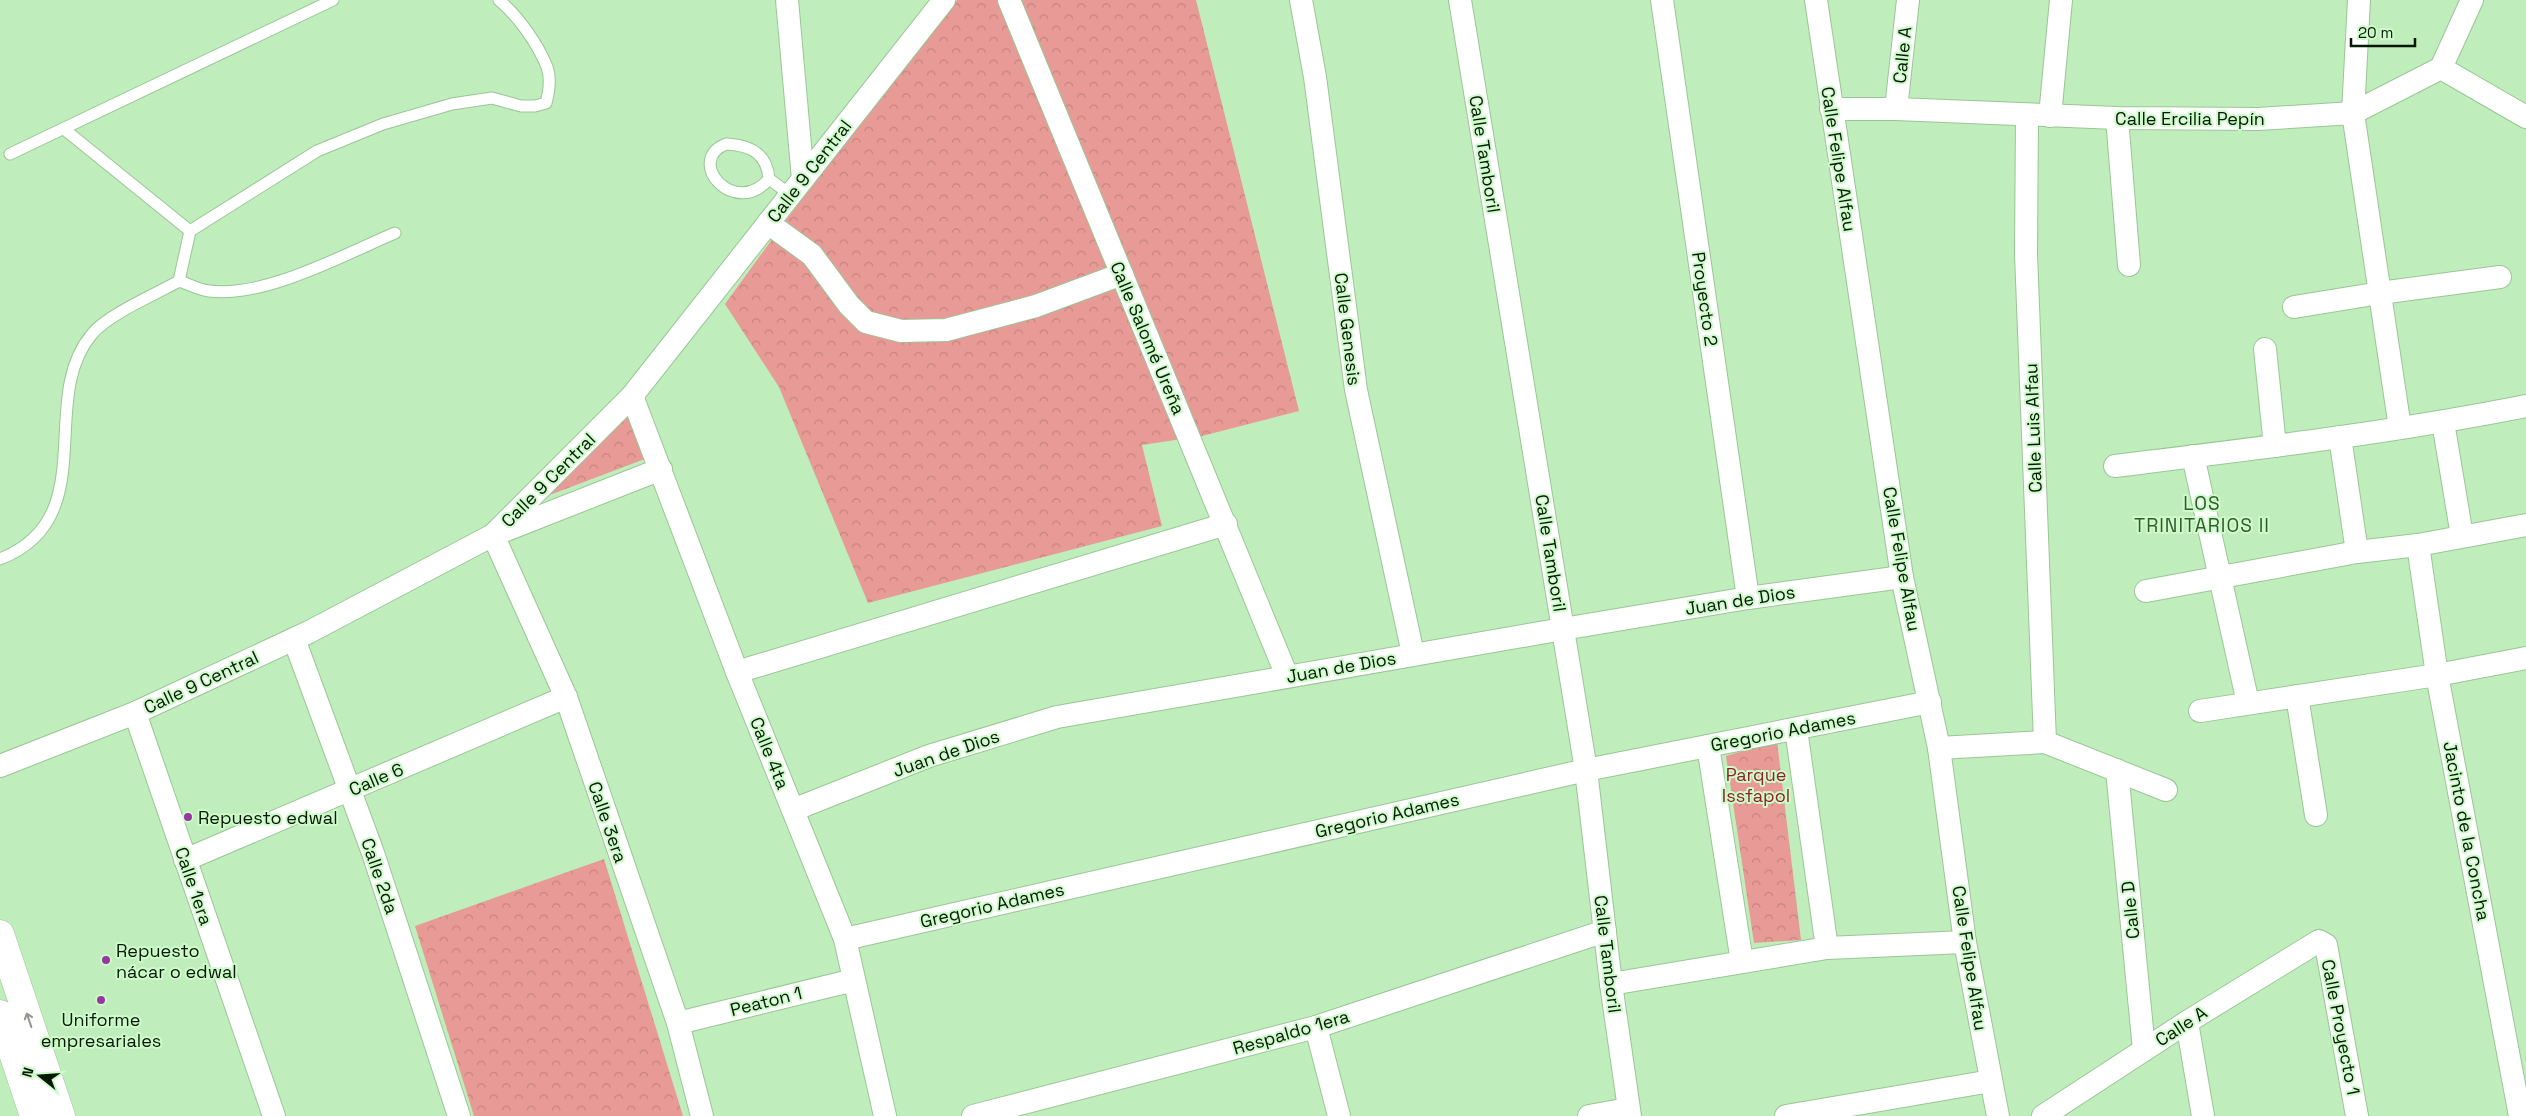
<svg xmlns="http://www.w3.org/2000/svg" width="2526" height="1116" font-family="'Space Grotesk',sans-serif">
  <defs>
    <pattern id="park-crowns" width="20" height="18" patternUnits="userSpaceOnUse" patternTransform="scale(1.25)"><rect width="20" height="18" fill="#e89a96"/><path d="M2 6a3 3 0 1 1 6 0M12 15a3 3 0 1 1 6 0" fill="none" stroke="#c68480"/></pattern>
  </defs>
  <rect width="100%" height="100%" fill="#c0edbc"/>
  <!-- park -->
  <g fill="url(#park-crowns)">
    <polygon points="957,0 1196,0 1299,411 1202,436 1142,445 1162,526 868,603 779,387 725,304 789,216"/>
    <polygon points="629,409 650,457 539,499"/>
    <polygon points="1777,741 1801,940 1754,943 1726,756"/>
    <polygon points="604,859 683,1116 474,1116 415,926"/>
  </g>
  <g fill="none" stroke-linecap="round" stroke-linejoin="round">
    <defs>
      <g id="lane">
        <polyline points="64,129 190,231"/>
        <path d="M726 144C750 145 767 153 769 179 735 219 684 161 726 144Z"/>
        <polyline points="10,154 333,0"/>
        <polyline points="769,179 791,195"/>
        <path d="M179 281 190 231 317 151 383 124 452 104 492 98 521 106H535L546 103C549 92 551 78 547 67 538 44 518 16 499 0"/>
        <path d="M0 559C104 518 36 400 92 334 107 315 156 294 179 281 189 284 199 290 209 291 265 298 343 255 395 233"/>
      </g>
      <g id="street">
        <polyline points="787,0 803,179"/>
        <polyline points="1009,0 1287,676"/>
        <polyline points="1301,0 1315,77 1356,390 1413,654"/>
        <polyline points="1460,0 1586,770 1611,984 1630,1116"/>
        <polyline points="1662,0 1748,598"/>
        <polyline points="1816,0 1902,577 1939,748 1965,942 1998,1116"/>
        <polyline points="2359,0 2353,113 2400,428"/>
        <polyline points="2441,68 2472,0"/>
        <polyline points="1831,109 1896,109 2117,118 2258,119 2353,113 2441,68 2526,117"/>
        <polyline points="1896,109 1908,0"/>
        <polyline points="2027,115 2026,254 2045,742"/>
        <polyline points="2050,116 2061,0"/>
        <polyline points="2117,118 2129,265"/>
        <polyline points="768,223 812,255 849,305 866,322 901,331 946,330 1036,306 1122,274"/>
        <polyline points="2294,307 2380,293 2500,277"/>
        <polyline points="2265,349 2275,446"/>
        <polyline points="632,396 737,672 845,939 885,1116"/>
        <polyline points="2443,422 2462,536"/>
        <polyline points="2340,437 2357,552"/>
        <polyline points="2193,456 2248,703"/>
        <path d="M2115 466C2253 449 2390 433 2526 406"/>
        <polyline points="501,532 661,469"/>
        <polyline points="493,535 566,697 678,1023 702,1116"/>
        <polyline points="2418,545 2437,675 2520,1116"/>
        <polyline points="2146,591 2357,552 2418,545 2526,525"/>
        <polyline points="294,639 373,853 459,1116"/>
        <polyline points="737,672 1226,524"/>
        <polyline points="2297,696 2316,815"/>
        <polyline points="2200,711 2437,675 2526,658"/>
        <polyline points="135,713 274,1116"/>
        <polyline points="1796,729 1827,948"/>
        <polyline points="1708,746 1742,962"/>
        <polyline points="1939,748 2045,742 2166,790"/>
        <polyline points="0,766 135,713 309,632 493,535 632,396 944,0"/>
        <polyline points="2117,770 2144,1050"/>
        <polyline points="793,810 929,756 1057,717 1563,629 1748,598 1902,577"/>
        <polyline points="185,860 566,697"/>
        <polyline points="845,939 1586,770 1930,702"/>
        <polyline points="1611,984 1827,948 1965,942"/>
        <polyline points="2187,1022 2203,1116"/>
        <polyline points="678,1023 854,980"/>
        <polyline points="1316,1027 1339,1116"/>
        <polyline points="973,1116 1316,1027 1605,931"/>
        <polyline points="1589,1116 1628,1109"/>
        <polyline points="1786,1116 1991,1081"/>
        <polyline points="2043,1116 2187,1022 2319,941 2326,945 2357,1116"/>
      </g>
      <g id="primary">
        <polyline points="0,934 61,1116"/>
        <polyline points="0,1014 34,1116"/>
      </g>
    </defs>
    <!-- lane casing -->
    <use href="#lane" stroke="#9ac696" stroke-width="13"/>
    <!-- street casing -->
    <use href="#street" stroke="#9ac696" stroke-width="24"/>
    <!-- primary casing -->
    <use href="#primary" stroke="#9ac696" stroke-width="29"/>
    <!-- lane -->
    <use href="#lane" stroke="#fff" stroke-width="11"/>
    <!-- street -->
    <use href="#street" stroke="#fff" stroke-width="22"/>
    <!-- primary -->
    <use href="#primary" stroke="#fff" stroke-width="28"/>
  </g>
  <!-- one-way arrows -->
  <defs><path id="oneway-shaft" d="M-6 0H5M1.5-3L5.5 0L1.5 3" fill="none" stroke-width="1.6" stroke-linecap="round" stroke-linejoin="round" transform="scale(1.25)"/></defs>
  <use stroke="#90978f" href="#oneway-shaft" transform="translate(29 1020) rotate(-108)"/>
  <!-- markers -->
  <g fill="#9538a1" stroke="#cdfbc9" stroke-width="2">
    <circle cx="188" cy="817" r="5"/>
    <circle cx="106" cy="960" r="5"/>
    <circle cx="101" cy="1000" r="5"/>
  </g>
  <g text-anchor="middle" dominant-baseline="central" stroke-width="4" stroke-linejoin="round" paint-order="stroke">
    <!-- street labels -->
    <g font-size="18" fill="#081807" stroke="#cdfbc9">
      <text transform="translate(1902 55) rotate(-84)">Calle A</text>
      <text x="2190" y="118">Calle Ercilia Pepín</text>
      <text transform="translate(1485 154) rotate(81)">Calle Tamboril</text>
      <text transform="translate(1839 159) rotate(81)">Calle Felipe Alfau</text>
      <text transform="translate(809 171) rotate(-52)">Calle 9 Central</text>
      <text transform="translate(1705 299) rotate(82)">Proyecto 2</text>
      <text transform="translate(1348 329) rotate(83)">Calle Genesis</text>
      <text transform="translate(1148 338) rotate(67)">Calle Salomé Ureña</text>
      <text transform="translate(2033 428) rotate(-92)">Calle Luis Alfau</text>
      <text transform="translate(548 480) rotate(-45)">Calle 9 Central</text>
      <text transform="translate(1551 553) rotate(81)">Calle Tamboril</text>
      <text transform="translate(1902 559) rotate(80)">Calle Felipe Alfau</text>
      <text transform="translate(1740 600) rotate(-9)">Juan de Dios</text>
      <text transform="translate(1341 667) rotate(-10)">Juan de Dios</text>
      <text transform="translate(201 682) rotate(-25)">Calle 9 Central</text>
      <text transform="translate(1783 731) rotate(-11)">Gregorio Adames</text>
      <text transform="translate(770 753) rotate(68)">Calle 4ta</text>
      <text transform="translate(946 753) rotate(-19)">Juan de Dios</text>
      <text transform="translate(376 779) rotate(-23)">Calle 6</text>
      <text transform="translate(1387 815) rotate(-13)">Gregorio Adames</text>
      <text transform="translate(608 822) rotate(71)">Calle 3era</text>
      <text transform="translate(2467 831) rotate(79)">Jacinto de la Concha</text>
      <text transform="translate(380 876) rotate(71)">Calle 2da</text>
      <text transform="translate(194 886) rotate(71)">Calle 1era</text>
      <text transform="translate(992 905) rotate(-13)">Gregorio Adames</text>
      <text transform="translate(2130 910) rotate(-96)">Calle D</text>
      <text transform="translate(1608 954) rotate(83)">Calle Tamboril</text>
      <text transform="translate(1970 958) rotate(81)">Calle Felipe Alfau</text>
      <text transform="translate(766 1001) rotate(-14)">Peaton 1</text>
      <text transform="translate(2181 1026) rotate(-33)">Calle A</text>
      <text transform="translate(2341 1027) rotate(79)">Calle Proyecto 1</text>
      <text transform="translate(1291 1032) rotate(-16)">Respaldo 1era</text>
    </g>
    <!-- park labels -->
    <g font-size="18" fill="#8d2127" stroke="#cdfbc9">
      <text x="1756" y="774">Parque<tspan x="1756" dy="21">Issfapol</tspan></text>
    </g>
    <!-- poi labels -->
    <g font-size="18" fill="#081807" stroke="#cdfbc9" text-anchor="start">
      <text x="198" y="817">Repuesto edwal</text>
      <text x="116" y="950">Repuesto<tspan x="116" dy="21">nácar o edwal</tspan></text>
      <text x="101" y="1019" text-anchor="middle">Uniforme<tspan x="101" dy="21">empresariales</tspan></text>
    </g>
    <!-- neighbourhood labels -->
    <g font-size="19" letter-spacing="1" fill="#325a30" stroke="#cdfbc9">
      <text x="2202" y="503">LOS<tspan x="2202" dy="22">TRINITARIOS II</tspan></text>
    </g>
  </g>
  <!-- north arrow -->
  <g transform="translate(40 1076) rotate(287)" stroke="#cdfbc9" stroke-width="4" paint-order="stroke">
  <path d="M0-4L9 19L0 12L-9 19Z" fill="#081807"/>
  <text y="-8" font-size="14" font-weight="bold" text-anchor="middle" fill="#081807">N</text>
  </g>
  <!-- scale -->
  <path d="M2351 38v8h64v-8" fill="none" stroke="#081807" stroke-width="2.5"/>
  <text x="2358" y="38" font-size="15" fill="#081807" stroke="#cdfbc9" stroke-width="4" paint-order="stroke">20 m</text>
</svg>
